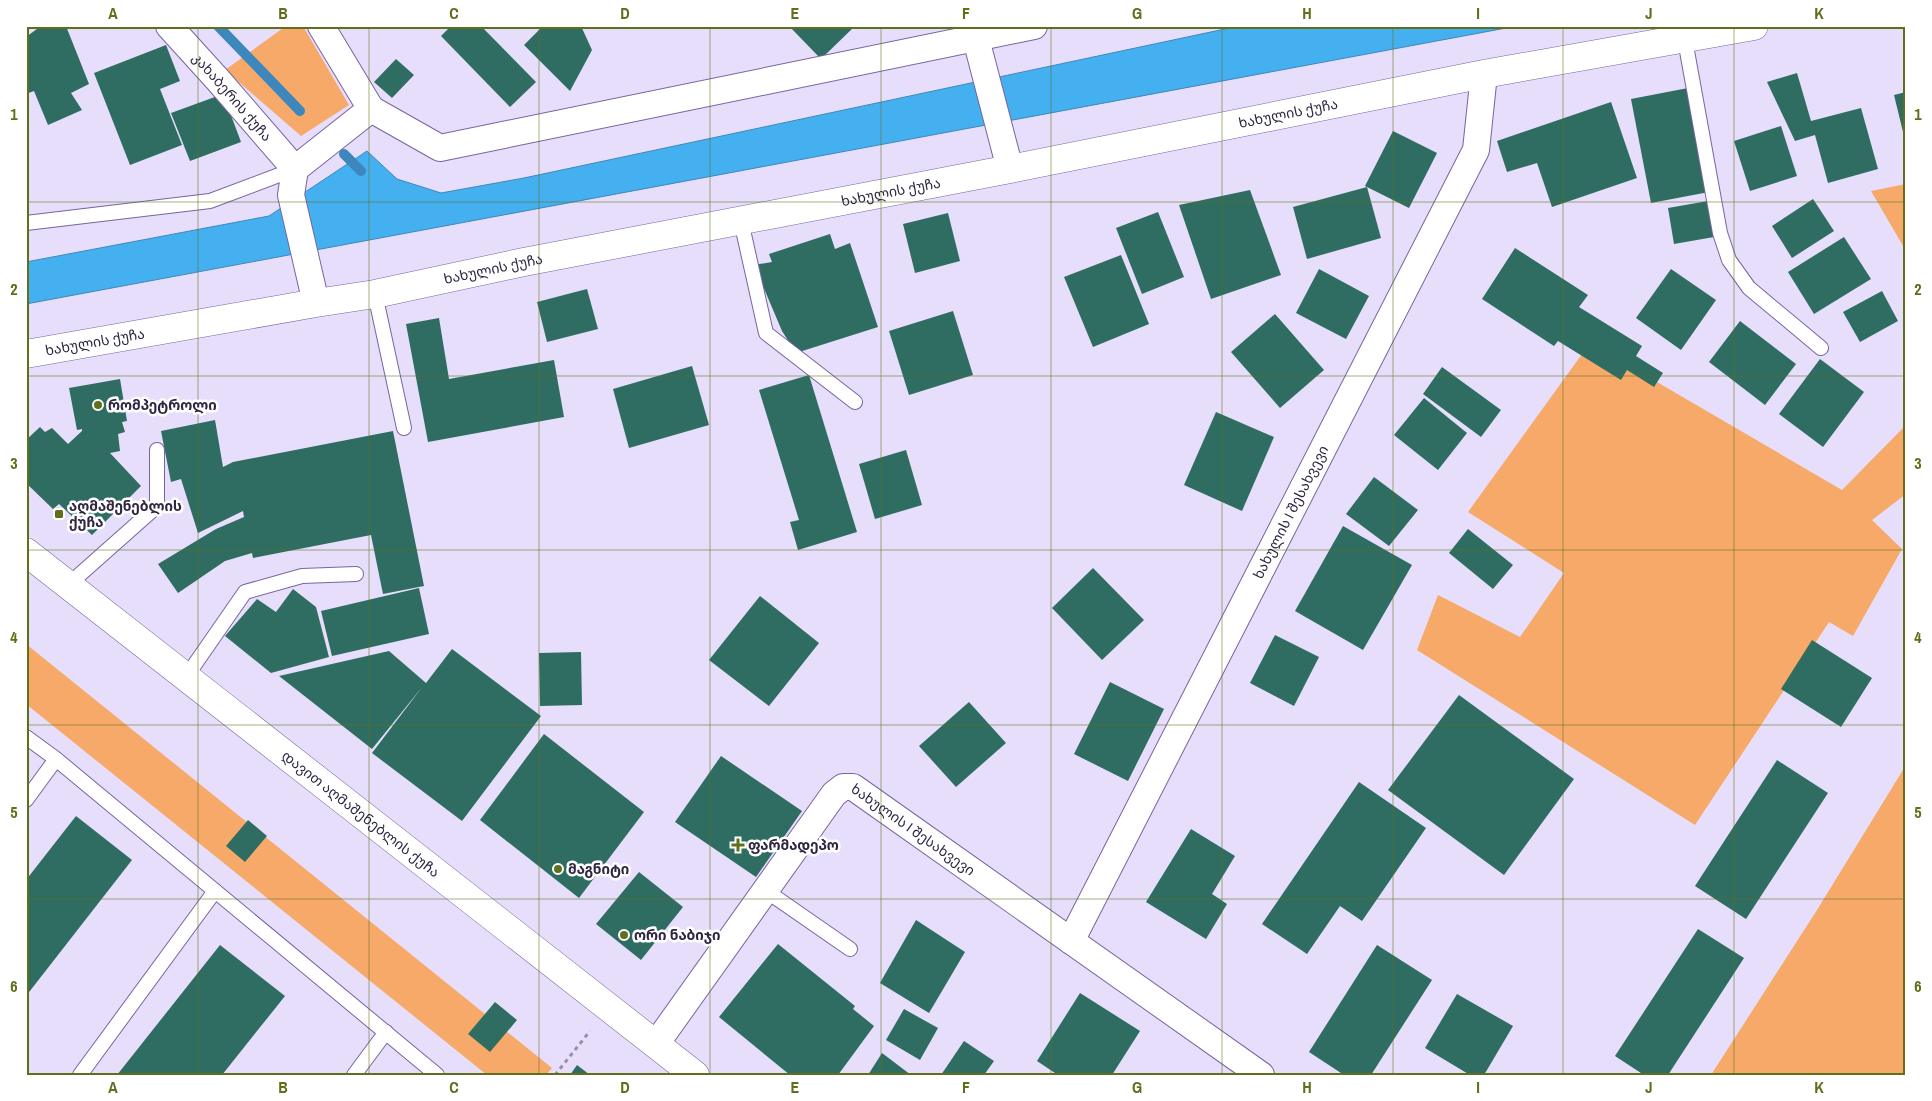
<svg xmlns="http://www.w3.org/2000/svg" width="1932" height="1101" font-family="'Archivo Narrow','Noto Sans Georgian',sans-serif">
  <rect width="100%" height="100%" fill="#e6defa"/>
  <!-- green -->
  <g fill="#f7a969">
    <polygon points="286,26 303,26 349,105 301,136 225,70"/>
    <polygon points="1906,184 1906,251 1871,191"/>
    <polygon points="1590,343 1842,490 1906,425 1906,494 1872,520 1902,549 1853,636 1829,622 1695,825 1417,650 1438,595 1520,637 1564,573 1468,512"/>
    <polygon points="26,644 552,1068 546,1075 487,1075 26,704"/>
    <polygon points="1906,765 1906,1075 1711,1075 1817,910"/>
  </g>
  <!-- water -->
  <polygon fill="#45b0f0" stroke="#3e87bc" points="1239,26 1517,26 26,304 26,262 269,216 367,151 397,179 441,193 524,178"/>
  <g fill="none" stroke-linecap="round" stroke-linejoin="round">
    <!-- stream -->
    <g stroke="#3e87bc" stroke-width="10">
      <polyline points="218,26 300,111"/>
      <polyline points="344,154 361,171"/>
    </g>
  </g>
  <!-- building -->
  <g fill="#2f6d62">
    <polygon points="41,26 66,26 89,84 71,93 82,110 48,125 34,91 26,94 26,37"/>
    <polygon points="451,26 481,26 536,82 510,107 441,36"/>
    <polygon points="543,26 581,26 592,50 570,91 524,45"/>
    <polygon points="789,26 855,26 821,59"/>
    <polygon points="166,45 180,81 160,89 182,145 130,165 94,73"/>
    <polygon points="396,59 414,75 392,98 374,82"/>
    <polygon points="1797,73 1811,121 1861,108 1878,169 1828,183 1815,135 1795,141 1767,82"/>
    <polygon points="1688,88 1709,192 1651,203 1631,99"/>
    <polygon points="1906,92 1906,140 1905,140 1894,95"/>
    <polygon points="223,94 241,142 190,161 171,113"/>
    <polygon points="1611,102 1637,178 1552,207 1537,163 1507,172 1497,141"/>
    <polygon points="1781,126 1797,176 1750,191 1734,141"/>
    <polygon points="1393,131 1437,153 1409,208 1365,186"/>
    <polygon points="1367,187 1381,238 1307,259 1293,207"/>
    <polygon points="1250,190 1281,275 1211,299 1179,205"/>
    <polygon points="1813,199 1834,231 1792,258 1772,226"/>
    <polygon points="1708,201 1714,237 1674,244 1668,208"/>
    <polygon points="1158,212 1184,277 1142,294 1116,228"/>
    <polygon points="948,213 960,261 915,273 903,224"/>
    <polygon points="830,234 835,249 850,243 878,327 796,353 782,331 754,265 772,262 769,254"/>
    <polygon points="1844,237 1871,279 1814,314 1788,272"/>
    <polygon points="1515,248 1588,295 1579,307 1642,346 1636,356 1663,373 1654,387 1627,370 1621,380 1558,341 1554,346 1482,299"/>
    <polygon points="1121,255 1149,324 1093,347 1064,277"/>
    <polygon points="1319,269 1369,296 1346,339 1296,313"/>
    <polygon points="1671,269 1716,300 1681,350 1636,318"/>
    <polygon points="587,289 598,329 547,342 537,302"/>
    <polygon points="1882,291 1898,321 1860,342 1843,312"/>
    <polygon points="953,311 973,375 909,395 889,331"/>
    <polygon points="1275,314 1324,370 1280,408 1231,352"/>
    <polygon points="439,318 449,379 554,360 564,417 428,442 406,324"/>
    <polygon points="1740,321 1796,364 1765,405 1709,362"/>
    <polygon points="1820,359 1864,392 1823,447 1779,414"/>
    <polygon points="692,366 709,425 629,448 613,389"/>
    <polygon points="1442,367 1501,410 1481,437 1423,394"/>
    <polygon points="809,375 857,532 798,550 790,522 799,520 759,390"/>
    <polygon points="120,379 127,421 122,422 125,432 118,434 120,451 110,453 141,486 92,535 59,504 53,509 26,483 26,440 40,427 45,432 52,428 68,444 82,431 82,429 77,430 69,388"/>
    <polygon points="1424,398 1467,433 1438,470 1394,435"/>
    <polygon points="1216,412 1274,437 1242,511 1184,485"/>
    <polygon points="215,420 223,467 233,462 393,431 424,586 383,594 371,535 253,558 252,553 225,561 178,593 158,564 216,529 244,517 243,511 198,533 181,479 171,482 161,431"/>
    <polygon points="906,450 922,505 875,519 859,464"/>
    <polygon points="1374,477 1418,510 1389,546 1346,514"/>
    <polygon points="1343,526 1412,565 1363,650 1295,611"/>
    <polygon points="1468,529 1513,565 1493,589 1449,553"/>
    <polygon points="1093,568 1144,620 1102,660 1052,608"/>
    <polygon points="419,588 429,634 332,656 321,611"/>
    <polygon points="293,589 316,607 329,657 271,673 225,636 257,599 276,612"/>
    <polygon points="760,596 819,643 769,706 709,660"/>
    <polygon points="1275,635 1319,657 1294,706 1250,683"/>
    <polygon points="1812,640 1872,678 1841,727 1781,689"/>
    <polygon points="452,649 541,716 462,821 372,753 423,686 372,749 279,676 389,651 426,683"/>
    <polygon points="581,652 582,705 540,706 539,653"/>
    <polygon points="1110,682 1164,709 1128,781 1074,754"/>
    <polygon points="1459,695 1574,779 1504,875 1388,790"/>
    <polygon points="969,702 1006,743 956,787 919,746"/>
    <polygon points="544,734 644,812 579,898 480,820"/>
    <polygon points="721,756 802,811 756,877 675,822"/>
    <polygon points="1777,760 1828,793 1746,919 1695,886"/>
    <polygon points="1359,782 1426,828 1362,921 1340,906 1307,954 1262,924"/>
    <polygon points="76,816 132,860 26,996 26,880"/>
    <polygon points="248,820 267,836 245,862 226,846"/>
    <polygon points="1191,829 1235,856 1212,894 1227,904 1206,939 1146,902"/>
    <polygon points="639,872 683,907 641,960 596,924"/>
    <polygon points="916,920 965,952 929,1013 880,983"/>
    <polygon points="1698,929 1744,958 1668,1075 1644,1075 1615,1056"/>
    <polygon points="778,944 855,1006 853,1009 874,1026 838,1075 790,1075 719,1017"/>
    <polygon points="220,945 285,996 222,1075 117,1075"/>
    <polygon points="1377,945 1432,980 1371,1075 1344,1075 1309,1052"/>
    <polygon points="1080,993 1140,1031 1112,1075 1058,1075 1037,1061"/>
    <polygon points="1457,994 1513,1026 1484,1075 1470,1075 1425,1048"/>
    <polygon points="495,1002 517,1020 490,1052 468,1034"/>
    <polygon points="904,1009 938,1028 920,1060 886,1040"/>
    <polygon points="964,1041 994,1061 984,1075 941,1075"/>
    <polygon points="882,1053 911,1075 868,1075"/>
    <polygon points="577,1065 590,1075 570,1075"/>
  </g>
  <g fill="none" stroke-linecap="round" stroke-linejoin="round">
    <defs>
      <g id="service">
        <polyline points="1685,40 1720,233 1729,260 1749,288 1821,348"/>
        <polyline points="741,221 766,333 855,402"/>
        <polyline points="26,223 210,201 295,169"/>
        <polyline points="375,294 404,428"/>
        <polyline points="68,585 157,506 157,450"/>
        <polyline points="186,677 245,592 302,576 356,574"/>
        <polyline points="26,737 56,759 437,1075"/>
        <polyline points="26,800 56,759"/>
        <polyline points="765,890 850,949"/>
        <polyline points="80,1075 215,891"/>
        <polyline points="354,1075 386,1032"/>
      </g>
      <g id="minor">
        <path id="s1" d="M169 26 218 80 295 169"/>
        <polyline points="321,26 371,109"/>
        <polyline points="976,39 1010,169"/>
        <polyline points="295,169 371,109 440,148 1034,26"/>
        <polyline points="295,169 291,195 316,303"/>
        <path id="s2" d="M1071 941 1476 150 1484 74"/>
        <path id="s3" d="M656 1044 834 794 843 787H853L1261 1075"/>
      </g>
      <g id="tertiary">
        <path id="s4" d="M26 552 695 1075"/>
      </g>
      <g id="secondary">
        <path id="s5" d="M26 354 316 303 375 294 524 262 1010 169 1484 74 1754 26"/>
      </g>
    </defs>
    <!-- service casing -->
    <use href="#service" stroke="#7964a1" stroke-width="16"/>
    <!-- minor casing -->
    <use href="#minor" stroke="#7964a1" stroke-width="28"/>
    <!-- tertiary casing -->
    <use href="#tertiary" stroke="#7964a1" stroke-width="29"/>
    <!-- secondary casing -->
    <use href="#secondary" stroke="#7964a1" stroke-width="29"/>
    <!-- path -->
    <polyline stroke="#988fab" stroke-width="3" stroke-dasharray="4 4" stroke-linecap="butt" points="555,1075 590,1031"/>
    <!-- service -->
    <use href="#service" stroke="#fff" stroke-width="14"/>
    <!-- minor -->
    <use href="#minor" stroke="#fff" stroke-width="26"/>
    <!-- tertiary -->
    <use href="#tertiary" stroke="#fff" stroke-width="28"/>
    <!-- secondary -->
    <use href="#secondary" stroke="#fff" stroke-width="28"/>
  </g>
  <!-- grid -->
  <path fill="none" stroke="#606f1a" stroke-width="1" stroke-opacity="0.55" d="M198 26V1075M369 26V1075M539 26V1075M710 26V1075M881 26V1075M1051 26V1075M1222 26V1075M1393 26V1075M1563 26V1075M1734 26V1075M26 202H1906M26 376H1906M26 550H1906M26 725H1906M26 899H1906"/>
  <!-- markers -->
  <g fill="#606f1a" stroke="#fff" stroke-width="2">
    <circle cx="98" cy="405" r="5"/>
    <rect x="54" y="509" width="10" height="10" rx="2.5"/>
    <path d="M735.5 837.5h5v5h5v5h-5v5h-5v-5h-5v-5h5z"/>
    <circle cx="558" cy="869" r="5"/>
    <circle cx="624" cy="935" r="5"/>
  </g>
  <g text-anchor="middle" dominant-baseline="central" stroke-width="5" stroke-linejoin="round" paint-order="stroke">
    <!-- street labels -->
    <g font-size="14" fill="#2f2641" stroke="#fff">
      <text stroke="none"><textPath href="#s1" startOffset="95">კახაბერის ქუჩა</textPath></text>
      <text stroke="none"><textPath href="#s5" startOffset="1285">ხახულის ქუჩა</textPath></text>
      <text stroke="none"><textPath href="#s5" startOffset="880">ხახულის ქუჩა</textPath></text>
      <text stroke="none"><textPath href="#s5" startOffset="475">ხახულის ქუჩა</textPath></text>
      <text stroke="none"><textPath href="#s5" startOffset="70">ხახულის ქუჩა</textPath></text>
      <text stroke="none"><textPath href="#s2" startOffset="482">ხახულის I შესახვევი</textPath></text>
      <text stroke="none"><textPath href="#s4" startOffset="425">დავით აღმაშენებლის ქუჩა</textPath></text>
      <text stroke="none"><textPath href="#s3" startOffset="402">ხახულის I შესახვევი</textPath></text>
    </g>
    <!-- poi labels -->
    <g font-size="14" font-weight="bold" fill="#2f2641" stroke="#fff" text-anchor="start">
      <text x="108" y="405">რომპეტროლი</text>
      <text x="69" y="506">აღმაშენებლის<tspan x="69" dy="16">ქუჩა</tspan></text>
      <text x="748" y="845">ფარმადეპო</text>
      <text x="568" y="869">მაგნიტი</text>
      <text x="634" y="935">ორი ნაბიჯი</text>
    </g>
  </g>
  <!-- border -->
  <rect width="1932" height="1101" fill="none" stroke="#ffffff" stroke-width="55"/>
  <rect x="28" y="28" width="1876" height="1046" fill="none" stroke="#606f1a" stroke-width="2"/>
  <g font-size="16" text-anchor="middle" font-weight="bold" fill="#606f1a">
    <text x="113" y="19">A</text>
    <text x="283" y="19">B</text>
    <text x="454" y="19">C</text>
    <text x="625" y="19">D</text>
    <text x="795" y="19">E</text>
    <text x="966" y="19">F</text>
    <text x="1137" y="19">G</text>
    <text x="1307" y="19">H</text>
    <text x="1478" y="19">I</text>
    <text x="1649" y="19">J</text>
    <text x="1819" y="19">K</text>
    <text x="14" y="120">1</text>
    <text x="1918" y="120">1</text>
    <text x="14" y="295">2</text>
    <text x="1918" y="295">2</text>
    <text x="14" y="469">3</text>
    <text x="1918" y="469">3</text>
    <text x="14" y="643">4</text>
    <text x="1918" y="643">4</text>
    <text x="14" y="818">5</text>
    <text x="1918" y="818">5</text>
    <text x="14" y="992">6</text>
    <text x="1918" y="992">6</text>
    <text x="113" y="1093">A</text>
    <text x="283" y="1093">B</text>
    <text x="454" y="1093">C</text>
    <text x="625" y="1093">D</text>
    <text x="795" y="1093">E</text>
    <text x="966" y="1093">F</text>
    <text x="1137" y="1093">G</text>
    <text x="1307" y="1093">H</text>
    <text x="1478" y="1093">I</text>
    <text x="1649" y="1093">J</text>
    <text x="1819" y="1093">K</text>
  </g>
</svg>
